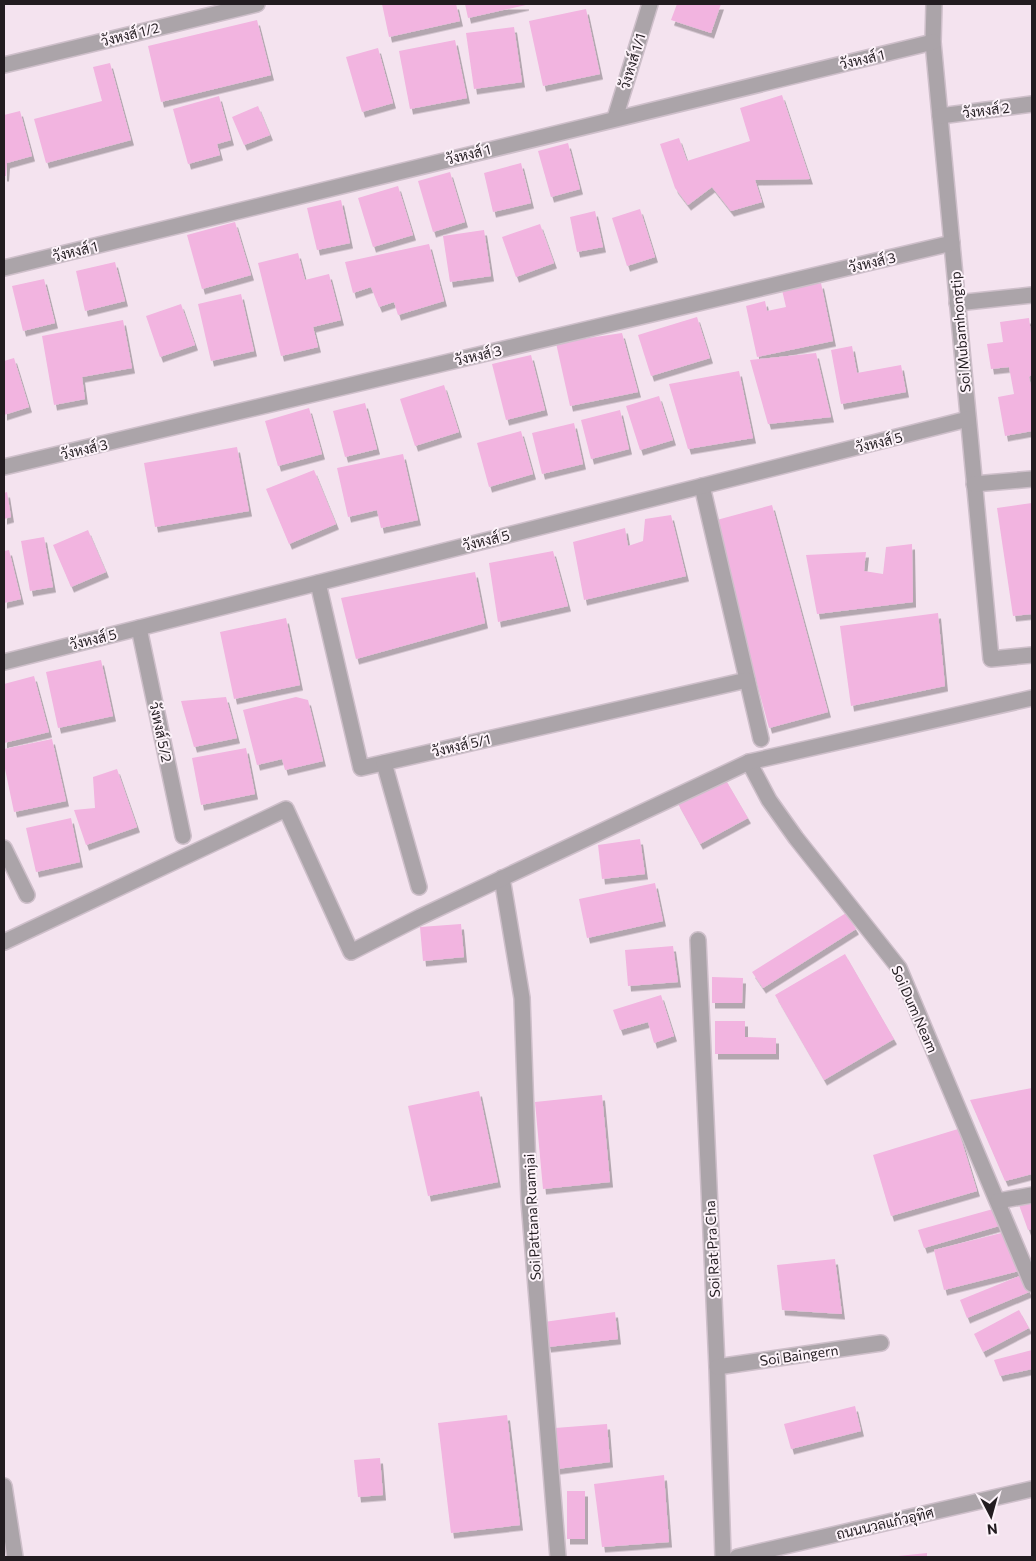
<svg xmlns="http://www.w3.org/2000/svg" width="1036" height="1561" font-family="Commissioner,Sarabun,sans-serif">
  <defs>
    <filter id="shadow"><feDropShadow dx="3" dy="5.5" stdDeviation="0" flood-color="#0004"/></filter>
  </defs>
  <rect width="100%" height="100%" fill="#f4e3ef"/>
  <!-- building -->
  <g fill="#f2b4e0" filter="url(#shadow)">
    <polygon points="382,4 456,4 460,21 389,37"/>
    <polygon points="465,4 526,4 526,5 468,18"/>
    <polygon points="677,4 721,4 711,33 671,20"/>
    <polygon points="586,9 600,74 543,86 529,21"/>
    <polygon points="257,20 271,75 161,102 148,46"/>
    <polygon points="514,27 522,82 474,89 466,33"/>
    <polygon points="455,40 467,98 410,109 399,51"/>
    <polygon points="378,48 393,103 362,112 346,57"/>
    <polygon points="110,63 131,140 46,163 34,119 102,101 93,67"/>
    <polygon points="782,95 810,179 755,180 762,202 731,211 712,187 688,205 675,188 660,144 679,138 687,161 750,141 740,108"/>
    <polygon points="219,96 231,140 217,144 220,155 188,164 173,109"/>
    <polygon points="258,106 270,135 244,145 232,117"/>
    <polygon points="20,111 32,156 7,163 6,176 4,176 4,115"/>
    <polygon points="568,143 580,189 551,197 538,151"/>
    <polygon points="521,163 531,203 493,212 484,173"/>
    <polygon points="450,172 465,222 433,232 418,181"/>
    <polygon points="398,186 413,235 373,247 358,198"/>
    <polygon points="341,200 350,243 317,250 307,208"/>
    <polygon points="640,209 655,257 627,266 612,218"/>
    <polygon points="595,211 603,247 577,252 570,217"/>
    <polygon points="235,222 251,275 202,289 187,235"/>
    <polygon points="540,224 554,263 516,277 502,237"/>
    <polygon points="484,230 491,276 450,282 443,236"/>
    <polygon points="429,244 444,301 398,315 394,302 379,307 371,287 353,293 345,262"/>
    <polygon points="298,253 305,280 329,274 341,320 313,327 318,347 281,356 258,263"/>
    <polygon points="115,262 125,301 85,311 76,271"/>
    <polygon points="44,279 55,323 23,331 12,286"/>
    <polygon points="821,283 833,341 757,357 746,306 765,301 767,311 786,307 782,290"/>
    <polygon points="241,294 254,351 211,361 198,304"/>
    <polygon points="181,304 195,345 160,357 146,316"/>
    <polygon points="697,317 710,358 651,376 638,335"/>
    <polygon points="1029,318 1032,341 1032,374 1029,377 1032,391 1032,431 1005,436 998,397 1014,394 1009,367 991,369 987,344 1003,342 1000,322"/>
    <polygon points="123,320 132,368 82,377 85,399 54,405 42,336"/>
    <polygon points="622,333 638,392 570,406 556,343"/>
    <polygon points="852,346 857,373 901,365 906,392 841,404 831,350"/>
    <polygon points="816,353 831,417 768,424 750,360"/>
    <polygon points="531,355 545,410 506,420 492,364"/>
    <polygon points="14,358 29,407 4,415 4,361"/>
    <polygon points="739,371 753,438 688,449 669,384"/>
    <polygon points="444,385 459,432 415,446 400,399"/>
    <polygon points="659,396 673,440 640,450 626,406"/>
    <polygon points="365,403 377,449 345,457 333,411"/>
    <polygon points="309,408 322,454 278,466 265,421"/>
    <polygon points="620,410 629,449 591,459 581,420"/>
    <polygon points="574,423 583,464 542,474 532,433"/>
    <polygon points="521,431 533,474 489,487 477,443"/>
    <polygon points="237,447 249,511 155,527 144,463"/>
    <polygon points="403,454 418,520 381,528 377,510 348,517 337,468"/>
    <polygon points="314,470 336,524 289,544 266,489"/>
    <polygon points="7,492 11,517 4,519 4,493"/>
    <polygon points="1032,503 1032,614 1013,616 997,508"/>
    <polygon points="772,505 828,712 769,728 713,521"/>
    <polygon points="671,515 686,576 584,600 573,542 625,528 628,546 643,541 645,519"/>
    <polygon points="88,530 106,572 71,587 53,545"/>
    <polygon points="44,537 53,587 30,591 21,541"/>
    <polygon points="912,544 913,602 817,614 806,555 866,552 864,571 883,574 886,547"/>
    <polygon points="9,550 21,599 4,603 4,551"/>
    <polygon points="553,551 568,606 498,622 489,563"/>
    <polygon points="475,572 485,623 356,659 341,598"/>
    <polygon points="938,613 945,686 851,706 840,626"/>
    <polygon points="286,618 300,685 234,699 220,632"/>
    <polygon points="101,660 113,716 58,728 46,672"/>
    <polygon points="34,676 49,732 4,743 4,684"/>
    <polygon points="226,697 237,738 194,747 181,701"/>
    <polygon points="296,697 308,700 323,761 285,770 282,759 257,765 243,710"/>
    <polygon points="52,739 66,801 14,812 4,764 4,749"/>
    <polygon points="246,748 255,794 201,805 192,758"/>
    <polygon points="117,769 137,827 86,845 74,810 95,808 93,777"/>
    <polygon points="724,777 748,818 700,844 677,802"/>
    <polygon points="71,818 80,862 36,872 26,828"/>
    <polygon points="640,839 645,874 602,879 598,845"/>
    <polygon points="655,883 663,921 587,938 579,899"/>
    <polygon points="846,913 856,929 763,988 752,972"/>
    <polygon points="461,924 464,957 423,961 420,927"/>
    <polygon points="673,946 678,982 628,986 625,950"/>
    <polygon points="845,954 894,1039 824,1080 775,995"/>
    <polygon points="712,977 743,978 742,1003 712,1003"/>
    <polygon points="661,995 674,1036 654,1043 648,1022 620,1030 613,1010"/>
    <polygon points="715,1021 745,1021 745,1037 776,1038 776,1054 715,1054"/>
    <polygon points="1032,1088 1032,1174 1005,1181 970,1100"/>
    <polygon points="479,1091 498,1182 428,1196 408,1106"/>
    <polygon points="602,1095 610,1182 543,1189 535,1102"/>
    <polygon points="958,1129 977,1191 891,1216 873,1155"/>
    <polygon points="1032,1203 1032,1229 1028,1230 1019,1205"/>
    <polygon points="993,1209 999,1226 924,1248 918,1230"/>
    <polygon points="1009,1231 1019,1271 944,1290 934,1250"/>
    <polygon points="835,1259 842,1314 782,1310 777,1265"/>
    <polygon points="1022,1275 1029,1292 967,1318 960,1300"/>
    <polygon points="1019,1310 1029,1328 983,1352 974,1334"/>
    <polygon points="615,1312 618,1339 548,1347 544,1322"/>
    <polygon points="1032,1350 1032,1369 1000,1376 994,1360"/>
    <polygon points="855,1406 861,1431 791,1449 784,1424"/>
    <polygon points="507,1415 520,1525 451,1533 438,1423"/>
    <polygon points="607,1424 610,1462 557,1469 555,1428"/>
    <polygon points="380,1458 383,1495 358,1497 354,1460"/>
    <polygon points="664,1475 669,1542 602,1547 594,1484"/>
    <rect x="567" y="1491" width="18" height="48"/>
    <polygon points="927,1553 927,1557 898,1557 898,1556"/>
  </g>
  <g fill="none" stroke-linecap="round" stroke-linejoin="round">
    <defs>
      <g id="minor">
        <polyline points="934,4 933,42 991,659 1032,655"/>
        <polyline points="4,65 257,4"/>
        <polyline points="940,116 1032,104"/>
        <polyline points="615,118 650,4"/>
        <polyline points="4,268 933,42"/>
        <polyline points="957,303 1032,295"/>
        <polyline points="4,467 952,243"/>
        <polyline points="974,484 1032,479"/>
        <polyline points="702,486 761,739"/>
        <polyline points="318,583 361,768 747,680"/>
        <polyline points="139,628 183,836"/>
        <polyline points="4,662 968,419"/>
        <polyline points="749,762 769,800 796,838 899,968 1032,1284"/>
        <polyline points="384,763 419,887"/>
        <polyline points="4,848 27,895"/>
        <polyline points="502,878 522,998 529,1201 558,1557"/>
        <polyline points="698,940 717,1367 723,1557"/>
        <polyline points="4,942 286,809 351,952 420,917 749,762 1032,698"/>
        <polyline points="998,1201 1032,1195"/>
        <polyline points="717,1367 881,1343"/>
        <polyline points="4,1486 15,1557"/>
      </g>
      <polyline id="tertiary" points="737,1557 1032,1489"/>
    </defs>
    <!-- minor casing -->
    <use href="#minor" stroke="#cebfca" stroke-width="18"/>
    <!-- tertiary casing -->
    <use href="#tertiary" stroke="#cebfca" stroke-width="18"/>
    <!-- minor -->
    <use href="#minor" stroke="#aba4a9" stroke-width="15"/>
    <!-- tertiary -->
    <use href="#tertiary" stroke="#aba4a9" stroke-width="15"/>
  </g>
  <g text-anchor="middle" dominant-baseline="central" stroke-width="4" stroke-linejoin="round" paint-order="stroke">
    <!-- street labels -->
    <g font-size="14" fill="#221c20" stroke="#fdf3fa">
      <text transform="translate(130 34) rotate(-14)">วังหงส์ 1/2</text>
      <text transform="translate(862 59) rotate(-13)">วังหงส์ 1</text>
      <text transform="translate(632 61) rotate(-73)">วังหงส์ 1/1</text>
      <text transform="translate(986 110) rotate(-7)">วังหงส์ 2</text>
      <text transform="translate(468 154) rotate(-14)">วังหงส์ 1</text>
      <text transform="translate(75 251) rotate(-14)">วังหงส์ 1</text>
      <text transform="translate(872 262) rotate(-13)">วังหงส์ 3</text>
      <text transform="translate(960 332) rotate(-95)">Soi Mubamhongtip</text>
      <text transform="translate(478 355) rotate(-13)">วังหงส์ 3</text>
      <text transform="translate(879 442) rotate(-14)">วังหงส์ 5</text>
      <text transform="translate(84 449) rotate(-13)">วังหงส์ 3</text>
      <text transform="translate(486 540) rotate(-14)">วังหงส์ 5</text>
      <text transform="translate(93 639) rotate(-14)">วังหงส์ 5</text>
      <text transform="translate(161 732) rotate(78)">วังหงส์ 5/2</text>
      <text transform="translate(461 745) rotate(-13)">วังหงส์ 5/1</text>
      <text transform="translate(915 1009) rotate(66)">Soi Dum Neam</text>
      <text transform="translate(532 1217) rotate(-93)">Soi Pattana Ruamjai</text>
      <text transform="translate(712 1249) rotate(-93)">Soi Rat Pra Cha</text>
      <text transform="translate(799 1355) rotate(-8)">Soi Baingern</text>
      <text transform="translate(885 1523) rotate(-13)">ถนนนวลแก้วอุทิศ</text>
    </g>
  </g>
  <!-- border -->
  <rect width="1036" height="1561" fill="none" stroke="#221c20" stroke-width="10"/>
  <!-- north arrow -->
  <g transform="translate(991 1516) rotate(174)" stroke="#fdf3fa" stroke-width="4" paint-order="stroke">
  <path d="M0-4L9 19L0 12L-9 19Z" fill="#221c20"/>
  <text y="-8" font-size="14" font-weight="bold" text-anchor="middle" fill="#221c20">N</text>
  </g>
</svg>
